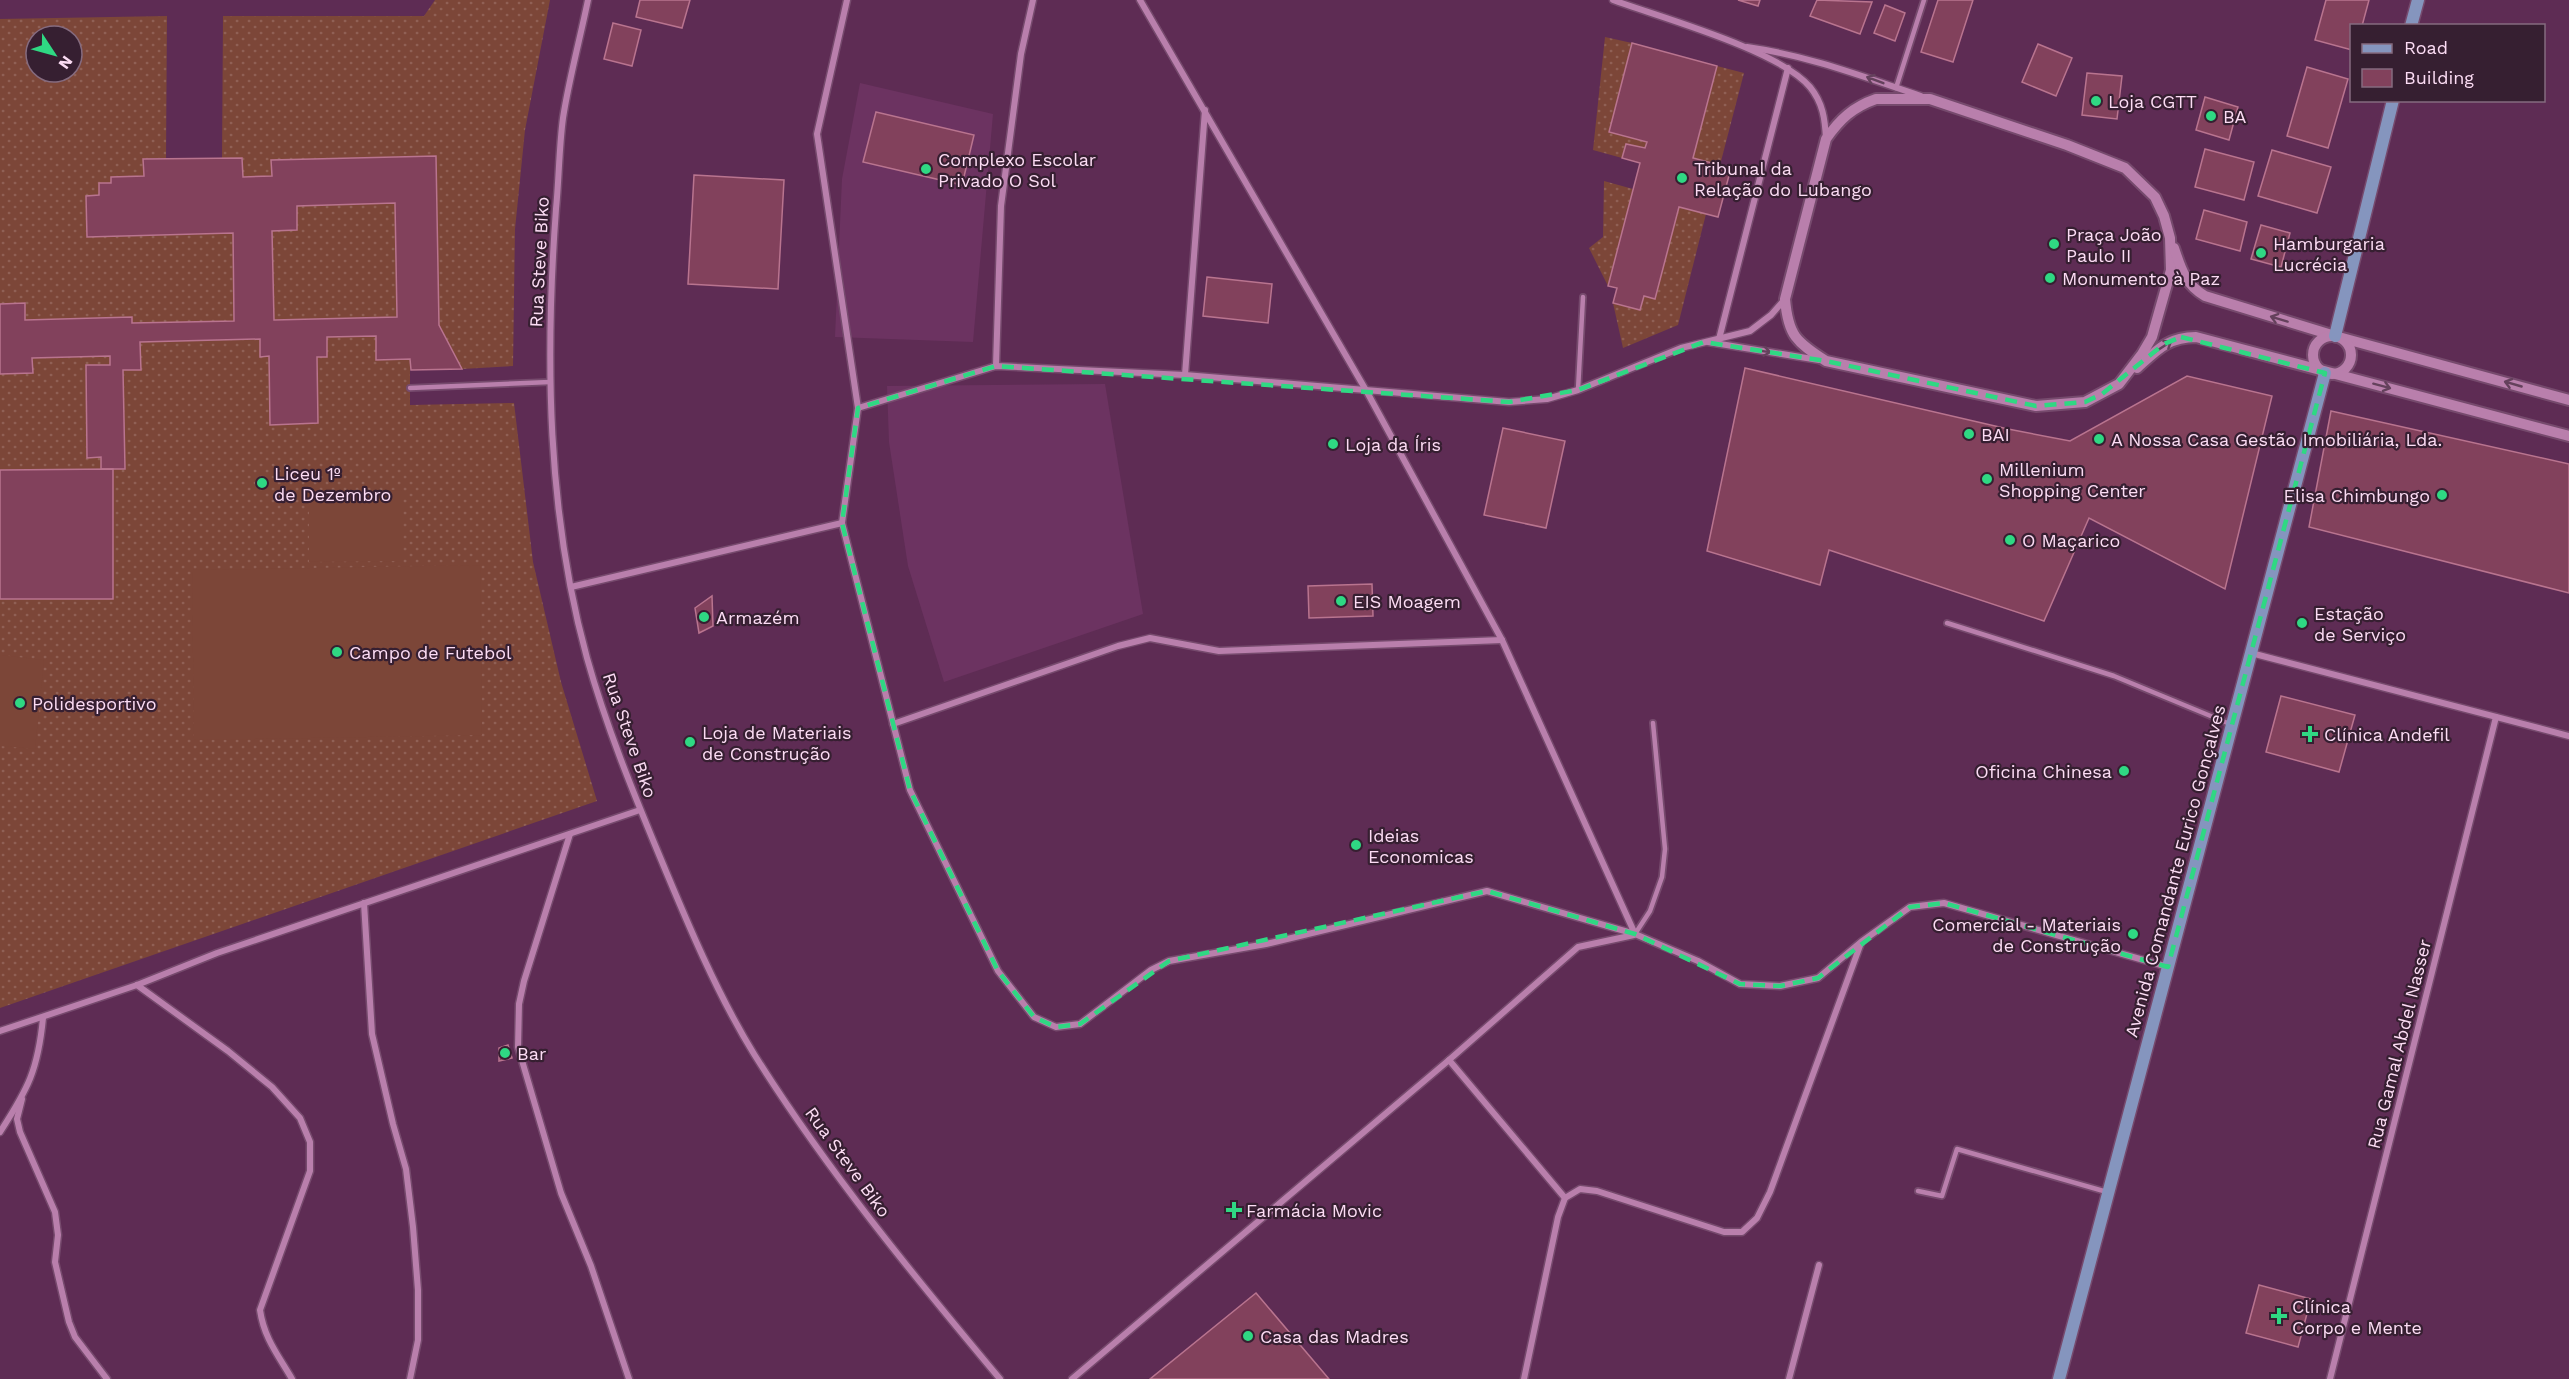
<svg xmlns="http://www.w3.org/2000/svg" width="2569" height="1379" font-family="'Work Sans',sans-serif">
  <defs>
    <pattern id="grass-dots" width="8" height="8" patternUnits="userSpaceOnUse" patternTransform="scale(1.5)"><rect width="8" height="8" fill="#7c4638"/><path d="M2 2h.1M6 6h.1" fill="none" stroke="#906055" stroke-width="1.8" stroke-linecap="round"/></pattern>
  </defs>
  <rect width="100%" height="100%" fill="#5e2c54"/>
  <!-- built -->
  <g fill="#6c3361">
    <polygon points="860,83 993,114 973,342 835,337 842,179"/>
    <polygon points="1105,384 1143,614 944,682 908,566 889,442 887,386"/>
  </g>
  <!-- grass -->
  <g fill="url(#grass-dots)" fill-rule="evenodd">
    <polygon points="435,0 550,0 525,130 515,229 513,366 462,369 439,325 436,156 271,161 272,176 243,177 242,158 222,159 223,16 424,16"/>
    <path d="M167 16 166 158 144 159V176L112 177 111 183 99 195 86 196 87 237 233 233 234 321 132 323 25 320 24 303 0 304V19ZM36 36H72V72H36Z"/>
    <polygon points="1605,37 1632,43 1609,132 1647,142 1645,148 1626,144 1622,158 1593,150"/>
    <polygon points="1717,66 1744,73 1720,165 1693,158"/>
    <polygon points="1604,181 1633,189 1608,286 1589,248 1603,237"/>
    <polygon points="395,203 397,317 274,320 272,231 297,230 297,206"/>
    <polygon points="1679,207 1706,214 1678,325 1623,348 1613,303 1640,310 1644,296 1655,298"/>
    <polygon points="376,336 377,360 410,359 410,405 514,403 533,562 561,682 597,801 0,1008 0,599 113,599 113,469 125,469 123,370 140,369 140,342 260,339 260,357 269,356 270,424 318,423 317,357 327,357 327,337"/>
    <polygon points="110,356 110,365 86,366 87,457 101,457 101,469 0,470 0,374 33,373 32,358"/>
  </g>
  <!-- pitch -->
  <g fill="#7c4638">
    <polygon points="402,490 402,561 309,562 309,491"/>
    <polygon points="480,565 482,735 194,740 192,570"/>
    <polygon points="0,655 44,660 35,749 0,746"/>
  </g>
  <!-- building -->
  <g fill="#82415c" stroke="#b9748f" stroke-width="1.5" fill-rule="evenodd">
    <polygon points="640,0 690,0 682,28 636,17"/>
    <polygon points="1738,0 1760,0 1758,6"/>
    <polygon points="1817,0 1872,2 1860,34 1810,16"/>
    <polygon points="1938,0 1973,0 1953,62 1921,52"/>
    <polygon points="2326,0 2369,0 2362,26 2352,26 2352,50 2315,40"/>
    <polygon points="1885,5 1905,13 1895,41 1874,33"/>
    <polygon points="613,23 641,30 632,66 604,59"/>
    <polygon points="1632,43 1717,66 1693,158 1731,168 1718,217 1679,207 1655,299 1644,296 1640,310 1613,303 1617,288 1608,286 1640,163 1622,158 1626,144 1645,148 1647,142 1609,132"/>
    <polygon points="2038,44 2072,58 2056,96 2022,82"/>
    <polygon points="2307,67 2348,79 2328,148 2287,136"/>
    <polygon points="2087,73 2122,76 2117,119 2082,115"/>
    <polygon points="2205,97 2238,107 2229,140 2196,130"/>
    <polygon points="876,112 974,135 962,185 863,162"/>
    <polygon points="2205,149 2254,162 2244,200 2195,187"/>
    <polygon points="2272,150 2331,167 2317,213 2258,196"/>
    <path d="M436 156 439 325 462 369 411 370 410 359 376 360V336L327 337V357H317L318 423 270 425 269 356 260 357V339L140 342 141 370H123L125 469H101V457L87 458 86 365H110V356L32 358 33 373 0 374V304L25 303V320L132 317V323L234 321 233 233 87 237 86 196 99 195V183H111V177L144 176 143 159 242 158 243 177 272 176 271 160ZM395 203 397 317 274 320 272 231 297 230V206Z"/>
    <polygon points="694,175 784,180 778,289 688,284"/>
    <polygon points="2204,210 2247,222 2240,251 2196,239"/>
    <polygon points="2261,225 2290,233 2281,267 2251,259"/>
    <polygon points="1207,277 1272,284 1268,323 1203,316"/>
    <polygon points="1745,368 2008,429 2070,441 2187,376 2272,396 2225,589 2089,518 2044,621 1829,550 1820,585 1707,551"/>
    <polygon points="2331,411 2569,464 2569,593 2309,527"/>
    <polygon points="1503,428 1565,441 1546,528 1484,515"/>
    <polygon points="113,469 113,599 0,599 0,470"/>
    <polygon points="1372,584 1373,616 1309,618 1308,586"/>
    <polygon points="712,596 713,626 699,633 695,608"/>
    <polygon points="2281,696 2355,715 2339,772 2266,752"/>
    <polygon points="508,1045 512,1058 499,1061 499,1048"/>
    <polygon points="2259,1285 2311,1299 2298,1347 2246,1333"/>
    <polygon points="1256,1293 1329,1379 1150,1379"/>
  </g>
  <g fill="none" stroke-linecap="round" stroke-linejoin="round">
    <defs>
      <g id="service">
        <polyline points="1896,88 1924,0"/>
        <polyline points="410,388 550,382"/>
        <polyline points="1578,390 1583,297"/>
        <polyline points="1947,623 2114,676 2230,724"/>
        <polyline points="1635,934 1650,911 1662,877 1665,849 1653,723"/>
        <polyline points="1918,1191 1942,1196 1957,1149 2107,1192"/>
      </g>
      <g id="minor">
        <path d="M588 0C580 39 569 79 563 118 559 148 559 179 556 209 545 358 547 513 587 658 606 726 633 792 660 857 687 922 717 994 754 1054 826 1169 913 1275 1000 1379"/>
        <polyline points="847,0 817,134 858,408 842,523 910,790 998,971 1034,1017 1056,1027 1080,1024 1151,970 1169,961 1266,944 1487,891 1635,934 1698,961 1740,984 1780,986 1818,978 1861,942 1910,907 1944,903 2168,967"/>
        <polyline points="1140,0 1367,392 1502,640 1635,934"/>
        <path d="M1613 0C1662 18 1779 50 1810 87 1823 103 1825 119 1826 139"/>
        <path d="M1747 47C1810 56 1861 76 1921 96"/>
        <polyline points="1719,339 1788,68"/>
        <polyline points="1708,342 1819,360"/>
        <polyline points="996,366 1001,206 1021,54 1033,0"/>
        <polyline points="1185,375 1205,110"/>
        <polyline points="858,408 996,366 1185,375 1509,402 1547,399 1578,390 1681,348 1750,331 1771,315 1785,299"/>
        <polyline points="571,587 842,523"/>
        <polyline points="2251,653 2569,736"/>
        <polyline points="893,724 1118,646 1150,638 1219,651 1502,640"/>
        <polyline points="570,834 524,981 519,1004 518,1047 561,1193 591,1266 629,1379"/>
        <polyline points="364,903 372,1034 393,1124 406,1169 413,1227 418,1290 418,1340 410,1379"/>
        <path d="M137 985 228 1051 272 1087 300 1118 310 1142V1171L260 1310C264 1338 278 1355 292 1379"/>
        <polyline points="0,1031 137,985 217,953 640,810"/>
        <polyline points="1449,1060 1565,1198"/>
        <polyline points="22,1099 17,1119 20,1132 55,1212 58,1235 55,1262 69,1322 75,1337 107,1379"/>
        <path d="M0 1132C28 1089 38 1070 43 1018"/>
        <polyline points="1072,1379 1449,1060 1578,947 1634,935"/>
        <polyline points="1524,1379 1558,1217 1565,1198 1580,1189 1597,1191 1724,1232 1742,1232 1757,1218 1770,1192 1861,943"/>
        <polyline points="1789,1379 1819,1265"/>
        <polyline points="2330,1379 2496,717"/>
      </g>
      <g id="tertiary">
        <path d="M1876 99H1930L2067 145 2125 168 2155 197 2164 216 2170 238 2171 270 2152 337 2142 354 2119 384 2085 402 2036 406 1826 361C1796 342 1788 335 1785 299L1826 139C1840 119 1853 107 1876 99Z"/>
        <path d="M2174 248C2181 269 2185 284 2205 296L2335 336 2569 400"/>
        <circle cx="2332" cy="355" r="19"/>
        <path d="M2137 368C2157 350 2168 337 2196 337L2569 436"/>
      </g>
      <g id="secondary">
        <polyline points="2411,26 2418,0"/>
        <polyline points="2335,336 2393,100"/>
        <polyline points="2059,1379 2325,373"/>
      </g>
    </defs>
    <!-- service casing -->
    <use href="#service" stroke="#764a6d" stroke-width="8"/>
    <!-- minor casing -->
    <use href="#minor" stroke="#764a6d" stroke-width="9"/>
    <!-- tertiary casing -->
    <use href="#tertiary" stroke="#764a6d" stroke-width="14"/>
    <!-- secondary casing -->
    <use href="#secondary" stroke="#764a6d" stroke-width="15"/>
    <!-- service -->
    <use href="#service" stroke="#b97fac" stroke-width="4.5"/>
    <!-- minor -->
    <use href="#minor" stroke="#b97fac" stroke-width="6"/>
    <!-- tertiary -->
    <use href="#tertiary" stroke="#b97fac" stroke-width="10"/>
    <!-- secondary -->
    <use href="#secondary" stroke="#8595be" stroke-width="12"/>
  </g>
  <!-- one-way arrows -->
  <defs><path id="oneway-shaft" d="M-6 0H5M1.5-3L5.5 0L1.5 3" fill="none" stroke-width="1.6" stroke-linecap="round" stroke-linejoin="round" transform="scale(1.5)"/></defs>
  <g stroke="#64415c">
    <use href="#oneway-shaft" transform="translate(1875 80) rotate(-159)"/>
    <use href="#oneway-shaft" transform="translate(2279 319) rotate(-163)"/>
    <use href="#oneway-shaft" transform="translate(2164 346) rotate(-33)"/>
    <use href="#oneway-shaft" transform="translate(1762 351) rotate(9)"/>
    <use href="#oneway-shaft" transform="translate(2513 384) rotate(-164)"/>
    <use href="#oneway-shaft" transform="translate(2382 386) rotate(15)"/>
  </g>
  <!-- marked area -->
  <path fill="none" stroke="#2fd883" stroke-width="4.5" stroke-dasharray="12 8" stroke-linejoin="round" d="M2181 337 2325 373 2168 967 1944 903 1910 907 1818 978 1780 986 1740 984 1635 934 1487 891 1169 961 1080 1024 1056 1027 1034 1017 998 971 910 790 842 523 858 408 996 366 1509 402 1578 390 1704 342 1826 361 2036 406 2085 402 2102 394 2164 344Z"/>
  <!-- markers -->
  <g fill="#2fd883" stroke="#361f31" stroke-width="2">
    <circle cx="2096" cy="101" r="6"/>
    <circle cx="2211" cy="116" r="6"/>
    <circle cx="926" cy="169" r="6"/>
    <circle cx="1682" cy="178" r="6"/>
    <circle cx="2054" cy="244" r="6"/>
    <circle cx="2261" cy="253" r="6"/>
    <circle cx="2050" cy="278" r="6"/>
    <circle cx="1969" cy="434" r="6"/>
    <circle cx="2099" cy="439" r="6"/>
    <circle cx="1333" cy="444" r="6"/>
    <circle cx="1987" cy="479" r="6"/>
    <circle cx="262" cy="483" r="6"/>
    <circle cx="2442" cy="495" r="6"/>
    <circle cx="2010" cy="540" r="6"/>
    <circle cx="1341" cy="601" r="6"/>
    <circle cx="704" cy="617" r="6"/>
    <circle cx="2302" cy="623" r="6"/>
    <circle cx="337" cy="652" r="6"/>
    <circle cx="20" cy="703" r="6"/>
    <path d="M2307 725h6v6h6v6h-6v6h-6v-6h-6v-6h6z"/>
    <circle cx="690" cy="742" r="6"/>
    <circle cx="2124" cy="771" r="6"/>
    <circle cx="1356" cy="845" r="6"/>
    <circle cx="2133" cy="934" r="6"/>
    <circle cx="505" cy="1053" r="6"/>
    <path d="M1231 1201h6v6h6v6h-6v6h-6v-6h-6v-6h6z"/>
    <path d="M2276 1307h6v6h6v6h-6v6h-6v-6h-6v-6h6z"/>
    <circle cx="1248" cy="1336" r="6"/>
  </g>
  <g text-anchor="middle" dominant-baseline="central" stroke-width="4.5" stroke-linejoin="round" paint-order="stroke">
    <!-- poi labels -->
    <g font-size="18" fill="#fcdcf4" stroke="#361f31" text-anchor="start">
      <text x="2108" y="101">Loja CGTT</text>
      <text x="2223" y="116">BA</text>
      <text x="938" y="159">Complexo Escolar<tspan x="938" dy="21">Privado O Sol</tspan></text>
      <text x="1694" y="168">Tribunal da<tspan x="1694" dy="21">Relação do Lubango</tspan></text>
      <text x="2066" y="234">Praça João<tspan x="2066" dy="21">Paulo II</tspan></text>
      <text x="2273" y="243">Hamburgaria<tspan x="2273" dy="21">Lucrécia</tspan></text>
      <text x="2062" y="278">Monumento à Paz</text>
      <text x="1981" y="434">BAI</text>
      <text x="2111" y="439">A Nossa Casa Gestão Imobiliária, Lda.</text>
      <text x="1345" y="444">Loja da Íris</text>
      <text x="1999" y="469">Millenium<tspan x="1999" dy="21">Shopping Center</tspan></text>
      <text x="274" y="473">Liceu 1º<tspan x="274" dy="21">de Dezembro</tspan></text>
      <text x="2430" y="495" text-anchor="end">Elisa Chimbungo</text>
      <text x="2022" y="540">O Maçarico</text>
      <text x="1353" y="601">EIS Moagem</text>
      <text x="2314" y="613">Estação<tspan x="2314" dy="21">de Serviço</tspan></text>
      <text x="716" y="617">Armazém</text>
      <text x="349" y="652">Campo de Futebol</text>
      <text x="32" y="703">Polidesportivo</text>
      <text x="702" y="732">Loja de Materiais<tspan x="702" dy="21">de Construção</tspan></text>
      <text x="2324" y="734">Clínica Andefil</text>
      <text x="2112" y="771" text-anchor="end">Oficina Chinesa</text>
      <text x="1368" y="835">Ideias<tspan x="1368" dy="21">Economicas</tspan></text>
      <text x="2121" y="924" text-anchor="end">Comercial - Materiais<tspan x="2121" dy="21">de Construção</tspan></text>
      <text x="517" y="1053">Bar</text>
      <text x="1246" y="1210">Farmácia Movic</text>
      <text x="2292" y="1306">Clínica<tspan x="2292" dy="21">Corpo e Mente</tspan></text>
      <text x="1260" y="1336">Casa das Madres</text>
    </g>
    <!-- street labels -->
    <g font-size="18" fill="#fcdcf4" stroke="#361f31">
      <text transform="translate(539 262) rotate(-87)">Rua Steve Biko</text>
      <text transform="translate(630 735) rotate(71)">Rua Steve Biko</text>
      <text transform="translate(2175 871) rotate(-75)">Avenida Comandante Eurico Gonçalves</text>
      <text transform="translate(2399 1044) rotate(-76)">Rua Gamal Abdel Nasser</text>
      <text transform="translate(848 1162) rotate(54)">Rua Steve Biko</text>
    </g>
  </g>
  <!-- legend -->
  <rect x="2350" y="24" width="195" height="78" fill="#361f31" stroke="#856b7f" stroke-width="1.5"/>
  <rect x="2362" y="44" width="30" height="9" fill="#8595be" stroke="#856b7f" stroke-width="1.5"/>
  <text x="2404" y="54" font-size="18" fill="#fcdcf4">Road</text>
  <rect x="2362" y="69" width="30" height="18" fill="#82415c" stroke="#856b7f" stroke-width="1.5"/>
  <text x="2404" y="84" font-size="18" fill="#fcdcf4">Building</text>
  <!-- north arrow -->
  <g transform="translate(54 54) rotate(126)"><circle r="28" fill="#361f31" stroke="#856b7f" stroke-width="1.5"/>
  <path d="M0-4.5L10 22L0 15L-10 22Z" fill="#2fd883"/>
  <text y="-9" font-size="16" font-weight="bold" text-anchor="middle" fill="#fcdcf4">N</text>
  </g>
</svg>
